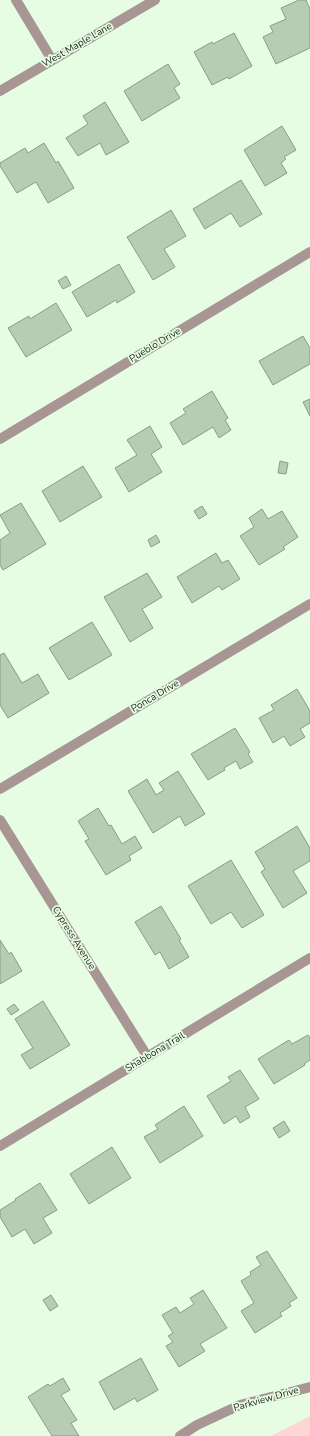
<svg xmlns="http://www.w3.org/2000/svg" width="310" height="1436" font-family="'Nunito Sans',sans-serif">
  <rect width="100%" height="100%" fill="#e6fde4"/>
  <!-- green -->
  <polygon fill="#fdd6d4" points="310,1416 310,1436 271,1436"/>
  <!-- building -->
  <g fill="#b6ccb4" stroke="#889d86">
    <polygon points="299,0 306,0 310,9 310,48 276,64 263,37 273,32 270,26 286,19 281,8"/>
    <polygon points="234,33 252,66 229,79 228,77 212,85 194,52 212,42 213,44"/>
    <polygon points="168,64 180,84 174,88 180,98 142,121 124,91"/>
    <polygon points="105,102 129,142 106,155 100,143 78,156 66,138 88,124 83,116"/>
    <polygon points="282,126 296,150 284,157 286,159 281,163 287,173 265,186 244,150"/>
    <polygon points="44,143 56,163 58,161 74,188 48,203 36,182 17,193 0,166 0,163 25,148 28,153"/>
    <polygon points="241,180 262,214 240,227 231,213 205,229 193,209"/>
    <polygon points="171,210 186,236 164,249 175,267 153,280 127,237"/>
    <polygon points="119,264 135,292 117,303 116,300 87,317 72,292"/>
    <polygon points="66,276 71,285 63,289 58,281"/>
    <polygon points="56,303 72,330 26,357 8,328 29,316 30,319"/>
    <polygon points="303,336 310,348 310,364 273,385 259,361"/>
    <polygon points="212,391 228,418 225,420 231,430 219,438 213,427 183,445 170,423 186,413 183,409"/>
    <polygon points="310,399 310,416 303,402"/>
    <polygon points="150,426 162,447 151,454 162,472 129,492 115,468 137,455 127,440"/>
    <polygon points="280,461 288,463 286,474 278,473"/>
    <polygon points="83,466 102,497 60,522 42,491"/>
    <polygon points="21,503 46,544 3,570 0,565 0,540 10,533 0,515"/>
    <polygon points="202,506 207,514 199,519 194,511"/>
    <polygon points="262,509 268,519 282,511 298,537 283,547 285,549 259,565 240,536 254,527 249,518"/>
    <polygon points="156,535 160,542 151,547 148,540"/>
    <polygon points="216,553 222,563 228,560 240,579 222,590 219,586 192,603 177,577"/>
    <polygon points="147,573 162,597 142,609 153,628 130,642 104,597"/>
    <polygon points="92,622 112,655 69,680 49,648"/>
    <polygon points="4,653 22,683 38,674 49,693 8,718 0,705 0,655"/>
    <polygon points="297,689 310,711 310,723 300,729 305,737 290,746 284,736 273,743 259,718 274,710 271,705"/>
    <polygon points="235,728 250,752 248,754 253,762 240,769 236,761 224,768 225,770 208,780 191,754"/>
    <polygon points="178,771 205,814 185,826 180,816 153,833 128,791 147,779 156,795 164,790 159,783"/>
    <polygon points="98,808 109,826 111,825 122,844 135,836 142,848 129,856 131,860 106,875 85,841 89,839 78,821"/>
    <polygon points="297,826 310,848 310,861 293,871 307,893 283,908 261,872 265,869 255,852"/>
    <polygon points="231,860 264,915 242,928 231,912 211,924 188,886"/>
    <polygon points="161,906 181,939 179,940 189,957 169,969 160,952 155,955 135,922"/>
    <polygon points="0,940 9,954 11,952 22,971 0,984"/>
    <polygon points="43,1001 70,1045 30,1069 21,1055 33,1048 15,1019"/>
    <polygon points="14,1004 19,1010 11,1015 7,1009"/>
    <polygon points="308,1035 310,1038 310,1060 304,1064 305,1065 274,1084 258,1059 289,1040 292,1044"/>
    <polygon points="240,1070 259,1099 245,1107 250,1117 240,1123 236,1116 224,1124 207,1096 231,1081 228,1077"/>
    <polygon points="184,1106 203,1136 160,1163 144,1137 158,1129 155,1125"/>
    <polygon points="284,1121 290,1131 279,1138 273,1128"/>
    <polygon points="112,1147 131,1178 89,1204 70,1174"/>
    <polygon points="40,1183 57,1210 43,1218 52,1233 34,1244 25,1229 12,1237 0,1217 0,1210 16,1200 15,1199"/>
    <polygon points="267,1251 297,1298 289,1303 291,1306 280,1313 282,1316 255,1333 241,1311 254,1303 241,1281 251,1275 250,1272 261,1265 256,1257"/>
    <polygon points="203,1290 227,1328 200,1344 205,1351 179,1367 166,1346 173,1342 168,1336 173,1333 162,1315 176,1307 180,1313 194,1304 190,1298"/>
    <polygon points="51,1295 58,1306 50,1311 43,1300"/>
    <polygon points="141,1358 158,1390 137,1402 135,1398 114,1410 99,1382"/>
    <polygon points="63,1378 70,1390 61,1395 77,1420 71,1423 79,1436 52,1436 28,1397 48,1384 50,1386"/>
  </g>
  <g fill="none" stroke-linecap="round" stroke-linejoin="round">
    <!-- minor -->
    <g stroke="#a89695" stroke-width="10">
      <polyline points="16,0 52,60"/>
      <polyline points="0,91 155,0"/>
      <polyline points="0,439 310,252"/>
      <polyline points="0,789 310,604"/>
      <polyline points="0,820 147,1056"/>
      <polyline points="0,1146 310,958"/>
      <polyline points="180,1436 197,1425 240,1405 310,1387"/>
    </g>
  </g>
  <g text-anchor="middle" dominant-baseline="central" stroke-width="3.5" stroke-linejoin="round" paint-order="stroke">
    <!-- street labels -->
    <g font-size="10" fill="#232b22" stroke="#e6fde4">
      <text transform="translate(77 45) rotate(-30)">West Maple Lane</text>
      <text transform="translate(155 345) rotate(-31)">Pueblo Drive</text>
      <text transform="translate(155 696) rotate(-31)">Ponca Drive</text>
      <text transform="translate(74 938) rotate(58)">Cypress Avenue</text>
      <text transform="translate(155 1052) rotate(-31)">Shabbona Trail</text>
      <text transform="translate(266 1399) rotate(-16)">Parkview Drive</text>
    </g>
  </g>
</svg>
